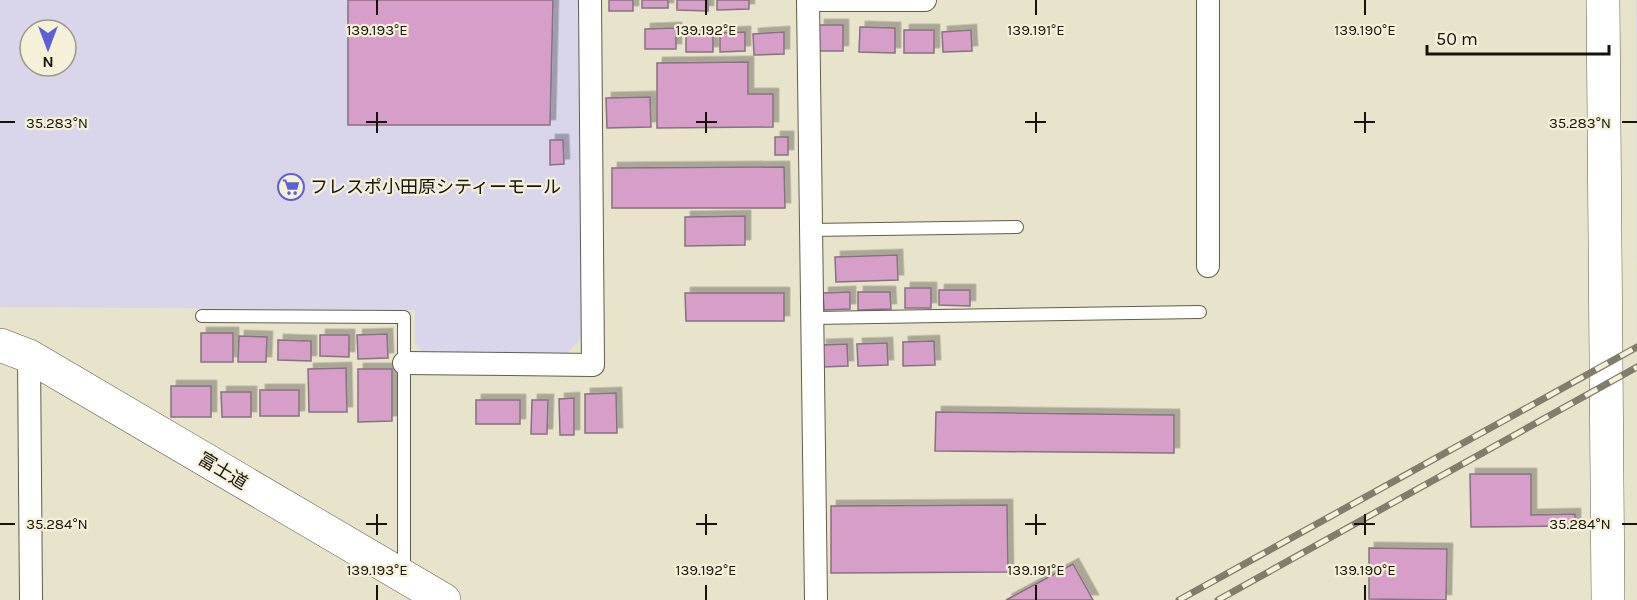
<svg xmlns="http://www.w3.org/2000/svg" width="1637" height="600" font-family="Karla,'Noto Sans JP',sans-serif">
  <defs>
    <filter id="shadow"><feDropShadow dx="5.5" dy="-5.5" stdDeviation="0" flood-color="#0004"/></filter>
  </defs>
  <rect width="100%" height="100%" fill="#e8e4cc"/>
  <!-- commercial -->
  <g fill="#d9d6ec" fill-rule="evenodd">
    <path d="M0 0H581L582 338 567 354H424L415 344V310L0 307ZM30 30H66V66H30Z"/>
    <polygon points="1636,0 1637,0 1637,365"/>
  </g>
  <!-- building -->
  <g fill="#d69ec8" stroke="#857280" stroke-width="1.5" filter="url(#shadow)">
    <polygon points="348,0 553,0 550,125 348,125"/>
    <rect x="609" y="0" width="24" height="11"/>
    <rect x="642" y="0" width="26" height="8"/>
    <polygon points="677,0 708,0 708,11 677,10"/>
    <polygon points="717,0 749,0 749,9 717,10"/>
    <rect x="819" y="25" width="24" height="26"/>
    <polygon points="860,27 895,28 895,53 859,52"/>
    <polygon points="676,28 676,49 645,49 645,29"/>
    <rect x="904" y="30" width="30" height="23"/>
    <polygon points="971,30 972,51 943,52 942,32"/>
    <polygon points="745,32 745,51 720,52 720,33"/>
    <polygon points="784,32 784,54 754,55 753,34"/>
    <rect x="686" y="35" width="27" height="17"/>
    <polygon points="748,62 748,94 773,94 773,127 657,128 657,63"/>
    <polygon points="650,97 651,127 607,128 606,98"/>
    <rect x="775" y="137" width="13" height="18"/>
    <polygon points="550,140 563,140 564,164 550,165"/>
    <polygon points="784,167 785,208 612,208 612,168"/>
    <polygon points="745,216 745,245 685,246 685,217"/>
    <polygon points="897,255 898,280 836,282 835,257"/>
    <rect x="905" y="288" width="26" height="20"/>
    <polygon points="939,290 970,290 970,306 939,305"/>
    <polygon points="850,292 850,309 824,310 823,293"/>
    <polygon points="858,292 890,292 891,309 858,310"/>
    <polygon points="685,293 784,293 784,321 686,321"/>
    <rect x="201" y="333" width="32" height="29"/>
    <polygon points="387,334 388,358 358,359 357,335"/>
    <polygon points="320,335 349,335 349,357 320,356"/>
    <polygon points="239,336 267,337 266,362 238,362"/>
    <polygon points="278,340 311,341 311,361 278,360"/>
    <polygon points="934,341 935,365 903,366 903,342"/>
    <polygon points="887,343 888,365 858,366 857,344"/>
    <polygon points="847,344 848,366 822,367 821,345"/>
    <polygon points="346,368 347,412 309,412 308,369"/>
    <polygon points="358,369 392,369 392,421 358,422"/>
    <rect x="171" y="386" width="40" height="31"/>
    <rect x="260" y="390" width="39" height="26"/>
    <polygon points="221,392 251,392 251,417 222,417"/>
    <polygon points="616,393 617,433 585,433 585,394"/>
    <polygon points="574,398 574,435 560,435 559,399"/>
    <rect x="476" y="400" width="44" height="24"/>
    <polygon points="532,400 548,400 547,434 531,434"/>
    <polygon points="936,412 1174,415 1174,453 935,451"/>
    <polygon points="1470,474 1531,474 1531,515 1575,514 1575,526 1471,527"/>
    <polygon points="1007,505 1008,572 831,573 831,506"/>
    <polygon points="1369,548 1447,549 1446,600 1369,599"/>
    <polygon points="1073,564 1093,600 1006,600"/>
  </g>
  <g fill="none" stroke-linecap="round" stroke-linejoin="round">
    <defs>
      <g id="lane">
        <polyline points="811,230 1017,227"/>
        <polyline points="202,316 404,317 404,574"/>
        <polyline points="813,318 1200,312"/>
      </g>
      <g id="street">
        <polyline points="808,0 816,600"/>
        <polyline points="808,0 925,0"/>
        <polyline points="1208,0 1208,266"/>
        <polyline points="29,356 31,600"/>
        <polyline points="404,363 593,365 590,0"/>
      </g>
      <g id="secondary">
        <polyline points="1603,0 1608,600"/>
        <polyline points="0,345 29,356 444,600"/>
      </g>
    </defs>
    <!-- lane casing -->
    <use href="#lane" stroke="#615d49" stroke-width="14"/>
    <!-- street casing -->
    <use href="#street" stroke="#615d49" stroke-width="24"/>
    <!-- secondary casing -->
    <use href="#secondary" stroke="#615d49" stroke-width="34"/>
    <!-- lane -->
    <use href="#lane" stroke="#fff" stroke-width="12"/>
    <!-- street -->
    <use href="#street" stroke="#fff" stroke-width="22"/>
    <!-- secondary -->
    <use href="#secondary" stroke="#fff" stroke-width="33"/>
    <defs>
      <g id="rail">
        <polyline points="1179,600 1637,347"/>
        <polyline points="1218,600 1637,367"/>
      </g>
    </defs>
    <!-- rail casing -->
    <use href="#rail" stroke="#807d6d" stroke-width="7"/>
    <!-- rail -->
    <use href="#rail" stroke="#f5f1d9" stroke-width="4.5" stroke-dasharray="14" stroke-linecap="butt"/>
  </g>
  <!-- ticks -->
  <path fill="none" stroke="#15130b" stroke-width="2" d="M377 0V15M706 0V15M1036 0V15M1365 0V15M377 112V133M706 112V133M1036 112V133M1365 112V133M0 122H15M366 122H387M696 122H717M1025 122H1046M1354 122H1375M1622 122H1637M377 514V535M706 514V535M1036 514V535M1365 514V535M0 524H15M366 524H387M696 524H717M1025 524H1046M1354 524H1375M1622 524H1637M377 585V600M706 585V600M1036 585V600M1365 585V600"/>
  <!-- icons -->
  <defs>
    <symbol id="supermarket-ring" viewBox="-11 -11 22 22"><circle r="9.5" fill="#f5f1d9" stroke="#5d5fd7" stroke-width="1.5"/><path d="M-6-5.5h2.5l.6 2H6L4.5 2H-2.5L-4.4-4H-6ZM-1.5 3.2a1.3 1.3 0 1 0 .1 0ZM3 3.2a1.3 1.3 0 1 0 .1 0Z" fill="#5d5fd7"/></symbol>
  </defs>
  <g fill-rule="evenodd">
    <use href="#supermarket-ring" x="276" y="172" width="30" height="30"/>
  </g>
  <g text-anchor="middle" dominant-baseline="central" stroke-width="4.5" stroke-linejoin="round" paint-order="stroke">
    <!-- poi labels -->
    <g font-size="18" fill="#15130b" stroke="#f5f1d9" text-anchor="start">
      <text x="310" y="187">フレスポ小田原シティーモール</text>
    </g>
    <!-- street labels -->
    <g font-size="18" fill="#15130b" stroke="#f5f1d9">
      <text transform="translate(223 471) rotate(31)">富士道</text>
    </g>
  </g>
  <g font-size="15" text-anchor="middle" fill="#15130b" stroke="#f5f1d9" stroke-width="4.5" stroke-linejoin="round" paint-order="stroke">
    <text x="377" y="35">139.193°E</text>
    <text x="706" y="35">139.192°E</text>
    <text x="1036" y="35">139.191°E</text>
    <text x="1365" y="35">139.190°E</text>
    <text x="1580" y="128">35.283°N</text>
    <text x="57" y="128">35.283°N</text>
    <text x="1580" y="529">35.284°N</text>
    <text x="57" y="529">35.284°N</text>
    <text x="377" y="575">139.193°E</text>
    <text x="706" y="575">139.192°E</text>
    <text x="1036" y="575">139.191°E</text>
    <text x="1365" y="575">139.190°E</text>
  </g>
  <!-- north arrow -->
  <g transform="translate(48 48) rotate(180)"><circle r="28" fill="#f5f1d9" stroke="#9b9887" stroke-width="1.5"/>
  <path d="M0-4.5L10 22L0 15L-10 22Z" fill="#5d5fd7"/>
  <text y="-9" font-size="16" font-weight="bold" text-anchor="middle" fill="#15130b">N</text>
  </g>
  <!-- scale -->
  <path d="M1427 45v9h182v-9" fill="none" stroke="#15130b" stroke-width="3"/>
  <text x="1436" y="45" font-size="18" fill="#15130b" stroke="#f5f1d9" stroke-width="4.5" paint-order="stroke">50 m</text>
</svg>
